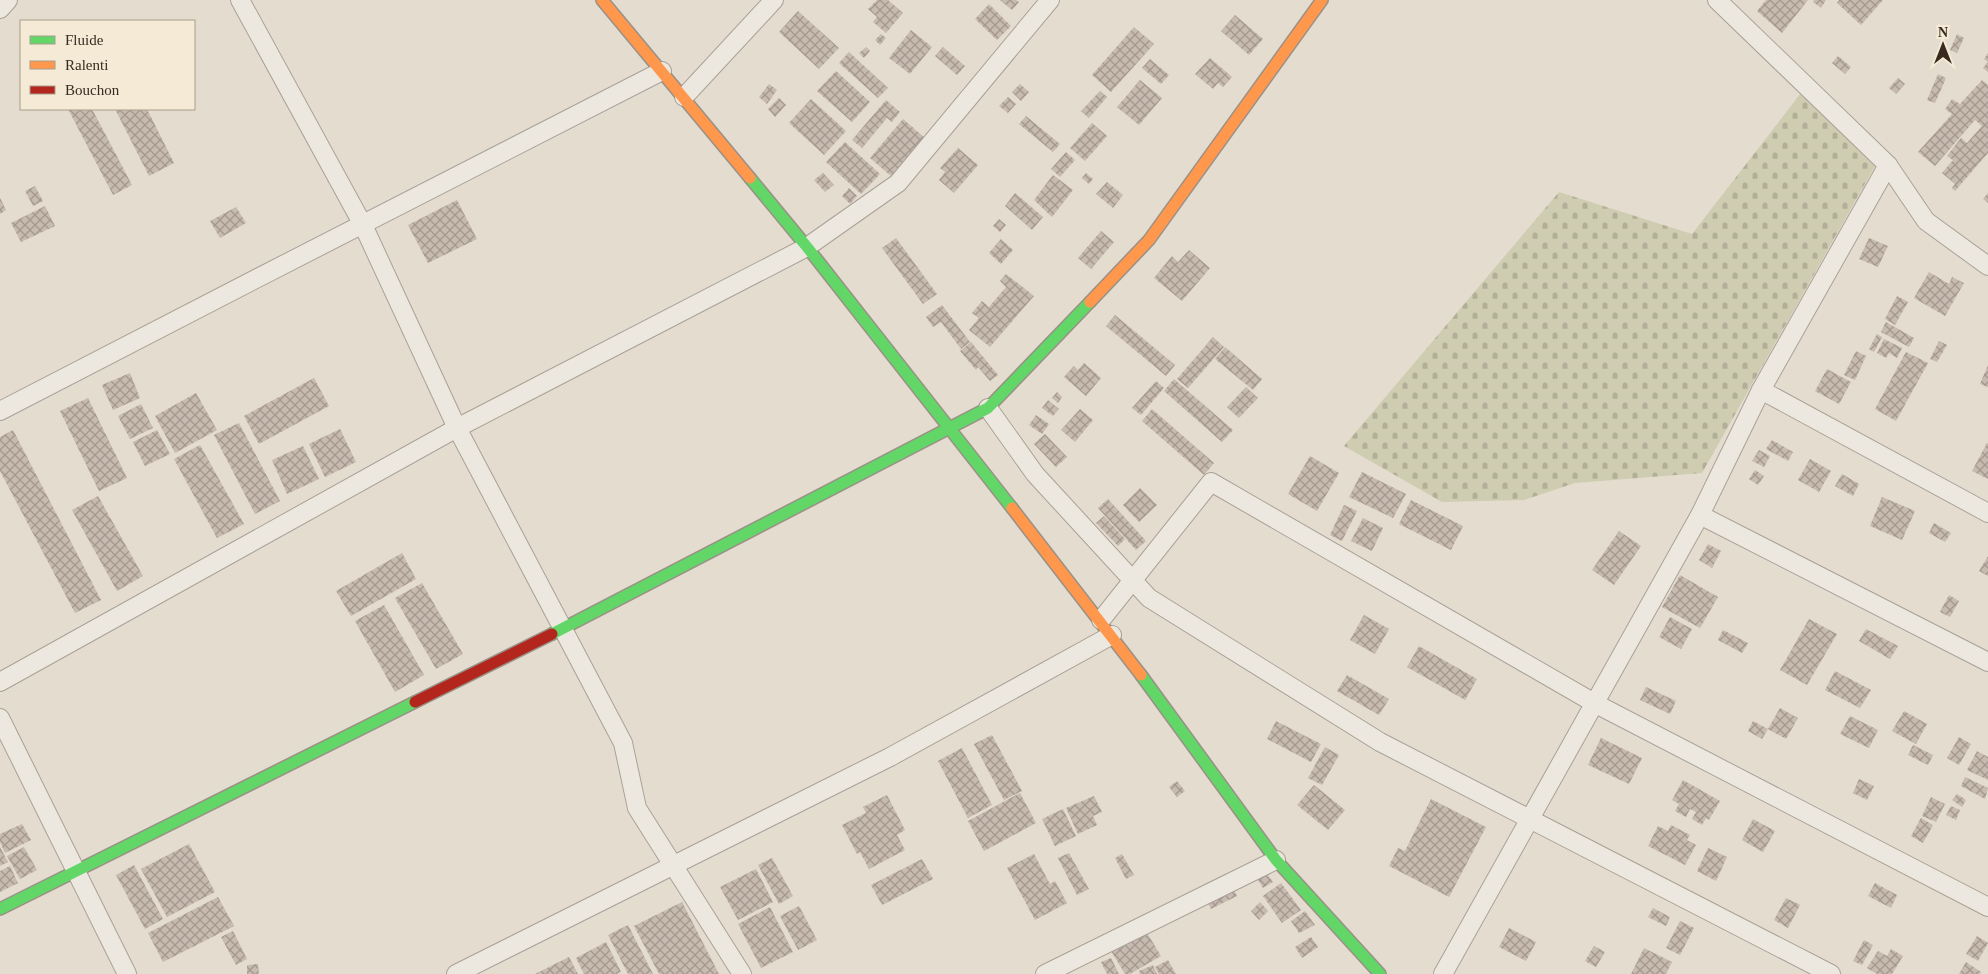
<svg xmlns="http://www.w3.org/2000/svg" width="1988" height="974" font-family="'Times New Roman',serif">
  <defs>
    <pattern id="cemetery-stones" width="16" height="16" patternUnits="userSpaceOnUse" patternTransform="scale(1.25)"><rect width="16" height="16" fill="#ceccb1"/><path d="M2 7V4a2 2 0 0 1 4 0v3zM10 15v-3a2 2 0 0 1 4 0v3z" fill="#b2af98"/></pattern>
    <pattern id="building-cross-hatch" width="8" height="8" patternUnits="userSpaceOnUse" patternTransform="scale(1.25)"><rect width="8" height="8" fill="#c7baaf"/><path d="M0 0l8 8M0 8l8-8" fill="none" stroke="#a3978e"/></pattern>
  </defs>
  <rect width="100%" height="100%" fill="#e4dcce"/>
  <!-- cemetery -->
  <polygon fill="url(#cemetery-stones)" points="1801,93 1875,166 1702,473 1575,483 1524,500 1442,502 1344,446 1559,192 1692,234"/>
  <!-- building -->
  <g fill="url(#building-cross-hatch)">
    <polygon points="877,0 888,0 903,13 886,33 873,22 877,17 868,9"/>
    <polygon points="1000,0 1016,0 1019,2 1012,10"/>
    <polygon points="1766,0 1808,0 1782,33 1757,11"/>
    <polygon points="1814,0 1826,0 1821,8 1813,2"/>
    <polygon points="1839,0 1883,0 1861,25 1837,3"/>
    <polygon points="989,4 1011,26 997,40 975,19"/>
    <polygon points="798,11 839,48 819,69 779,32"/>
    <polygon points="1235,15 1263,39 1249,55 1221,31"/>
    <polygon points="1134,27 1154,44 1111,92 1092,75"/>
    <polygon points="911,30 932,47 910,74 889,58"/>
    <polygon points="881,34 886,38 880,45 875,40"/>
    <polygon points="1957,34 1964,38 1957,53 1950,50"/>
    <polygon points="866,47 870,51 864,58 859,53"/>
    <polygon points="943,47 965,66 957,75 935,56"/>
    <polygon points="849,52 888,88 878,98 839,63"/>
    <polygon points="1988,53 1988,72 1983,68 1988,62 1984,59"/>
    <polygon points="1838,56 1851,67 1845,74 1832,63"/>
    <polygon points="1210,58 1232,77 1223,87 1218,83 1213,89 1195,74"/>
    <polygon points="1150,59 1169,75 1161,84 1142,68"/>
    <polygon points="836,71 870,102 852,122 817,91"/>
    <polygon points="1938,74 1946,78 1935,103 1927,100"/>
    <polygon points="1898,78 1905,84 1896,94 1889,88"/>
    <polygon points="1140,80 1162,98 1139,125 1117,107"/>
    <polygon points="1982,80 1988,85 1988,153 1955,191 1952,188 1955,184 1942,173 1953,160 1947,156 1961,138 1967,143 1982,126 1975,120 1935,166 1918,152 1952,114 1945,109 1952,99 1960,104"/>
    <polygon points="769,84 777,90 767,104 759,97"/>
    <polygon points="1020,84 1029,92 1021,101 1012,92"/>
    <polygon points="1100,91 1107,97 1089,118 1081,111"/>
    <polygon points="1008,97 1016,104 1008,113 999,106"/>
    <polygon points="779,98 786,105 775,117 768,109"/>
    <polygon points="811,99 846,131 824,155 789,123"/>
    <polygon points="886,100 900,112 892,122 887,118 862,148 852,140"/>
    <polygon points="68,109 92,109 132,185 113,195"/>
    <polygon points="115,109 147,109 174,163 149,176"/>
    <polygon points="1026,116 1060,144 1053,152 1019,124"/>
    <polygon points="903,119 925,138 891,176 870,158"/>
    <polygon points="1092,123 1107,136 1085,161 1070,148"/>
    <polygon points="845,142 880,174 861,194 826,162"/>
    <polygon points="958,148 978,165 954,193 939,180 945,172 940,168"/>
    <polygon points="1066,152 1075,160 1060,177 1051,169"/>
    <polygon points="823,173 834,185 825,192 814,180"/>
    <polygon points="1086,173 1093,179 1089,184 1082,178"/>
    <polygon points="1053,175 1073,190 1052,217 1034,200"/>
    <polygon points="1107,182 1123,195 1113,208 1096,194"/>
    <polygon points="35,186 43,201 33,206 25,191"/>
    <polygon points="849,188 857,196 850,204 842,196"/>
    <polygon points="1015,193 1043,217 1032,230 1005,206"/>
    <polygon points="1988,193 1988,203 1983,199"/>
    <polygon points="0,198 6,210 0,214"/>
    <polygon points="457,200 477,239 428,263 408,225"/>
    <polygon points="45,206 55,226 21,242 11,223"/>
    <polygon points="236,207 246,223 220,238 210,221"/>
    <polygon points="999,219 1006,225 1000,232 993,226"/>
    <polygon points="1101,231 1114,242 1091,269 1078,258"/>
    <polygon points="896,238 937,294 923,304 882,248"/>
    <polygon points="1869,238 1888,246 1878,267 1859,259"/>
    <polygon points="1001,239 1013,250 1001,264 989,253"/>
    <polygon points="1189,250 1210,268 1182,301 1154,278 1172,256 1178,262"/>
    <polygon points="1929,272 1949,284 1952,277 1964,283 1945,316 1914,298"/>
    <polygon points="1006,274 1034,296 990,347 969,330 979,318 972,313 982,301 989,307 1006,287 1000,281"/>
    <polygon points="1897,296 1908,302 1895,325 1885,319"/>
    <polygon points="942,305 970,342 961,349 941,322 933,327 926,317"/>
    <polygon points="1115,315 1175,365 1166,376 1106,326"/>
    <polygon points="1886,322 1914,338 1909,347 1881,332"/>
    <polygon points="1877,334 1882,337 1874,352 1869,349"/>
    <polygon points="1213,337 1224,347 1188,388 1177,379"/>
    <polygon points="1884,339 1902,348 1897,358 1889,353 1886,358 1877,353"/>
    <polygon points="1939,341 1947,345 1937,362 1930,359"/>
    <polygon points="971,342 998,375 990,381 978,367 976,370 960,351"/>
    <polygon points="1225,347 1262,379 1253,390 1215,359"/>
    <polygon points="1856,351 1866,356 1855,380 1844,375"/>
    <polygon points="1906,352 1928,363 1896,421 1875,409"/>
    <polygon points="1084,363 1101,378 1086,396 1064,377 1074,366 1078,370"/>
    <polygon points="1988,365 1988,387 1980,384"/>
    <polygon points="1827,369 1851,382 1839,404 1815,391"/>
    <polygon points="130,373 140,398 113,410 102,385"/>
    <polygon points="314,378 329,406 259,444 244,416"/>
    <polygon points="1174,379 1233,430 1222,442 1164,391"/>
    <polygon points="1156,381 1164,388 1141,415 1132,408"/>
    <polygon points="1246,387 1258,398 1239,418 1227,407"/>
    <polygon points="1057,392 1062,397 1058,403 1052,398"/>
    <polygon points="196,393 217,430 175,453 155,416"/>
    <polygon points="88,398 127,478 99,491 60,411"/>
    <polygon points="1048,400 1059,409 1053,416 1042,408"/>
    <polygon points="141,404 153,428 130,439 118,416"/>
    <polygon points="1080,409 1093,420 1075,442 1061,430"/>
    <polygon points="1152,409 1214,463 1204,475 1142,421"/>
    <polygon points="1036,415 1049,424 1042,434 1029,425"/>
    <polygon points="239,423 280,501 255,514 214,435"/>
    <polygon points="340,429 356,462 325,477 309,444"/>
    <polygon points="13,430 101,600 75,613 0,471 0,437"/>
    <polygon points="157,430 170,454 145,466 133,442"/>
    <polygon points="1045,434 1067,457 1056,467 1034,444"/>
    <polygon points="1772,440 1793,452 1788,461 1766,449"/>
    <polygon points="1987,443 1988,444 1988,479 1972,471"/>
    <polygon points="200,445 244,524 217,538 174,459"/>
    <polygon points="303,446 319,479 287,494 272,460"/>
    <polygon points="1759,450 1770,456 1764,467 1752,461"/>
    <polygon points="1310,456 1339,473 1317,511 1288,494"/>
    <polygon points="1810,459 1831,471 1819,492 1798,480"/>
    <polygon points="1755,470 1764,476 1758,485 1749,479"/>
    <polygon points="1362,472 1406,494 1393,518 1349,497"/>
    <polygon points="1842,474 1859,484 1853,496 1835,486"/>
    <polygon points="1140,488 1157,505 1139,522 1123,505"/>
    <polygon points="98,496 143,576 117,591 72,510"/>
    <polygon points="1882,497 1915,511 1902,540 1870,526"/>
    <polygon points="1108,499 1146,541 1136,550 1098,508"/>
    <polygon points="1411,500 1463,526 1451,550 1399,524"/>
    <polygon points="1344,505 1357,511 1342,541 1330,535"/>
    <polygon points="1104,516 1125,539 1118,546 1096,523"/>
    <polygon points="1363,518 1383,528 1372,551 1351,541"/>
    <polygon points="1934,523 1951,533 1945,542 1929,533"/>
    <polygon points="1619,531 1641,546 1614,585 1592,570"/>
    <polygon points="1708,544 1721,551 1712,568 1699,560"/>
    <polygon points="402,553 416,579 351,616 336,591"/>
    <polygon points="1988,556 1988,576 1979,571"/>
    <polygon points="1680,575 1718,597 1700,628 1662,607"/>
    <polygon points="422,583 463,654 436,669 395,598"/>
    <polygon points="1949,595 1959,601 1950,617 1940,612"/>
    <polygon points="384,605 424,675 395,692 355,621"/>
    <polygon points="1364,615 1389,629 1375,654 1350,640"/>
    <polygon points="1670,617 1692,629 1681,649 1659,637"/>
    <polygon points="1809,619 1837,634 1807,685 1780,670"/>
    <polygon points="1866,629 1898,646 1890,659 1859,641"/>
    <polygon points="1723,630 1748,643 1742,653 1718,640"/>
    <polygon points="1419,646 1477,679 1465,700 1407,667"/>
    <polygon points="1835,671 1871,690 1860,708 1825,690"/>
    <polygon points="1347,675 1389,699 1379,715 1337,691"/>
    <polygon points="1646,687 1676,701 1670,714 1640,700"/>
    <polygon points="1780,708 1798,718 1786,739 1768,729"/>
    <polygon points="1904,711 1927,724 1916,744 1892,731"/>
    <polygon points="1850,716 1878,730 1869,748 1840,734"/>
    <polygon points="1276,721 1321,744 1311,762 1267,739"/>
    <polygon points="1753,721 1768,729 1762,739 1748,731"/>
    <polygon points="992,735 1022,791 1004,800 974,744"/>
    <polygon points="1959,737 1971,744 1959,765 1947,758"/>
    <polygon points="1601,738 1642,758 1629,784 1588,765"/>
    <polygon points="1913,745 1933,755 1928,765 1908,755"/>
    <polygon points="1325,747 1339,755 1322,785 1308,778"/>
    <polygon points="962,748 992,805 968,818 938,761"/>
    <polygon points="1977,751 1988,757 1988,780 1967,770"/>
    <polygon points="1965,777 1988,788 1985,799 1961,786"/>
    <polygon points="1859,779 1874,786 1867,800 1853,793"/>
    <polygon points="1683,780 1720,801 1709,820 1706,818 1702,825 1692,819 1696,812 1690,809 1686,817 1675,811 1679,804 1672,800"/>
    <polygon points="1177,781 1185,791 1177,797 1169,787"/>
    <polygon points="1314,785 1345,810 1328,830 1297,805"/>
    <polygon points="1020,793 1036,823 984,851 968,821"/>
    <polygon points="1957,794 1966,800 1962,807 1952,800"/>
    <polygon points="887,795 905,830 897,835 905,850 869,869 860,852 857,854 842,825 866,813 863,807"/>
    <polygon points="1094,796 1102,812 1093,816 1097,825 1078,834 1066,808"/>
    <polygon points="1931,797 1945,804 1936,822 1922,816"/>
    <polygon points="1431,799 1486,827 1449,897 1389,866 1398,848 1405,851"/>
    <polygon points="1951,806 1960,810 1956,820 1946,815"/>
    <polygon points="1063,809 1076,836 1055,846 1042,819"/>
    <polygon points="1921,818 1933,825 1923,843 1911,836"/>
    <polygon points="1753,819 1775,831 1763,852 1742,840"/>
    <polygon points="22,824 31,840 5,853 0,842 0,834"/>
    <polygon points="1671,825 1690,835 1687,840 1696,845 1685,865 1648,846 1658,826 1668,831"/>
    <polygon points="189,844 215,892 167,917 141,869"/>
    <polygon points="0,847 8,862 0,866"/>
    <polygon points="24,847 37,870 20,879 7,856"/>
    <polygon points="1708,848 1727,857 1716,881 1697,871"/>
    <polygon points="1069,853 1089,889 1077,895 1058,858"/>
    <polygon points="1034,854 1050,884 1055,881 1067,903 1035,920 1007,868"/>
    <polygon points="1122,854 1134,875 1126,879 1115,858"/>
    <polygon points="772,858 793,896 779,904 758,865"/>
    <polygon points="922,859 933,879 882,905 871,885"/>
    <polygon points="134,865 163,919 145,929 116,875"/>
    <polygon points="10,866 18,883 0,892 0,871"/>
    <polygon points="756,869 773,902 738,920 720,887"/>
    <polygon points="1225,874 1237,896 1211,909 1199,887"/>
    <polygon points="1267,874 1273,882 1263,888 1258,880"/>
    <polygon points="1281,883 1301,910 1282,923 1263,896"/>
    <polygon points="1875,883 1897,895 1891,908 1868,896"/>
    <polygon points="218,897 234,926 163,962 148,933"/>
    <polygon points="1786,898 1800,905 1788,928 1774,920"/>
    <polygon points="682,902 719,974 659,974 634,926"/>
    <polygon points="1260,902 1268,911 1259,920 1251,911"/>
    <polygon points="799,906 817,940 798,950 780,916"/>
    <polygon points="770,907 793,952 761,968 738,924"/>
    <polygon points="1653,908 1670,917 1666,926 1648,917"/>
    <polygon points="1305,911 1315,925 1299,933 1291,921"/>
    <polygon points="1680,921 1694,928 1680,955 1666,948"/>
    <polygon points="628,925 653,974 628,974 608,935"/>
    <polygon points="1509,928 1536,942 1526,961 1499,947"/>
    <polygon points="233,931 247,959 236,965 221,937"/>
    <polygon points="1147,933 1161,956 1130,974 1125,974 1108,946 1127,935 1131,942"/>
    <polygon points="1977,936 1988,943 1978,961 1966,954"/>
    <polygon points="1311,937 1318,947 1302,958 1295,947"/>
    <polygon points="1864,940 1873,945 1862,965 1853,961"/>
    <polygon points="606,942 621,972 617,974 584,974 576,958"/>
    <polygon points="1594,946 1605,952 1596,967 1585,961"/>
    <polygon points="1644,948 1672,962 1666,974 1631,974"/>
    <polygon points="1891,949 1903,956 1892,974 1877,974 1867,968 1878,951 1887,956"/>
    <polygon points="569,957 578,974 535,974"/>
    <polygon points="1111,958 1119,974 1107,974 1101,962"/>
    <polygon points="1168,960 1176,974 1159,974 1155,967"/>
    <polygon points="1966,962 1981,972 1980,974 1959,974"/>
    <polygon points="258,964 259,974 247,974 247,965"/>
    <polygon points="1153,965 1157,974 1140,974 1139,971"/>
  </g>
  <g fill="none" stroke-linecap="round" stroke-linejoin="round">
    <defs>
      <g id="street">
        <polyline points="240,0 363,225 457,428 623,743 637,808 742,974"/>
        <polyline points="1717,0 1888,165 1926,221 1988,266"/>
        <polyline points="0,9 8,0"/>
        <polyline points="684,97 774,0"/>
        <polyline points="1761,390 1988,513"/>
        <polyline points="988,408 1035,474 1149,598 1380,742 1831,974"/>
        <path d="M0 411C220 296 441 185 662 71"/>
        <polyline points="1700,515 1988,662"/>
        <polyline points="1101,620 1211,482 1596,704 1988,907"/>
        <polyline points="0,682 457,428 807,247 898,183 1050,0"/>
        <polyline points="0,718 127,974"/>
        <polyline points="456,974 890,757 1112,635"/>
        <polyline points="1045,974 1276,860"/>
        <polyline points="1443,974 1700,515 1761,390 1888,165"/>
      </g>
      <g id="fast">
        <polyline points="750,178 807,247 1012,508"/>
        <polyline points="552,634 988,408 1090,302"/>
        <polyline points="1141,675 1276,860 1380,974"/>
        <polyline points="0,909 415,702"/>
      </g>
      <g id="slow">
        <polyline points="602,0 750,178"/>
        <polyline points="1090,302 1149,240 1322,0"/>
        <polyline points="1012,508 1141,675"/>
      </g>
      <polyline id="jam" points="415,702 552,634"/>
    </defs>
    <!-- street casing -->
    <use href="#street" stroke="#a9a197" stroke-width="20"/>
    <!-- fast casing -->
    <use href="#fast" stroke="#999187" stroke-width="14"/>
    <!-- slow casing -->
    <use href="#slow" stroke="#999187" stroke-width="14"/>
    <!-- jam casing -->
    <use href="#jam" stroke="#999187" stroke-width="14"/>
    <!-- street -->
    <use href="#street" stroke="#ece8e0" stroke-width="18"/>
    <!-- fast -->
    <use href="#fast" stroke="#63d668" stroke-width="11"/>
    <!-- slow -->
    <use href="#slow" stroke="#ff974d" stroke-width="11"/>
    <!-- jam -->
    <use href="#jam" stroke="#b3261e" stroke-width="11"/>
  </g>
  <!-- legend -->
  <rect x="20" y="20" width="175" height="90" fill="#f4ead5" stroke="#a99d8c"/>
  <rect x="30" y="36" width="25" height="8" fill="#63d668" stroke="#a99d8c"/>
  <text x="65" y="45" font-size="15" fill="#382a1f">Fluide</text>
  <rect x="30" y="61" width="25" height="8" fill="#ff974d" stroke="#a99d8c"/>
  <text x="65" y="70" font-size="15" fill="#382a1f">Ralenti</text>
  <rect x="30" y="86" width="25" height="8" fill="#b3261e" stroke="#a99d8c"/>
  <text x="65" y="95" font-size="15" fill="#382a1f">Bouchon</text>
  <!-- north arrow -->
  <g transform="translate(1943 45)" stroke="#f4ead5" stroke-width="4" paint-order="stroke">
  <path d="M0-4L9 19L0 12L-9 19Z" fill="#382a1f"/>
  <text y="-8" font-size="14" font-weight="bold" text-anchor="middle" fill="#382a1f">N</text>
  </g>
</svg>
